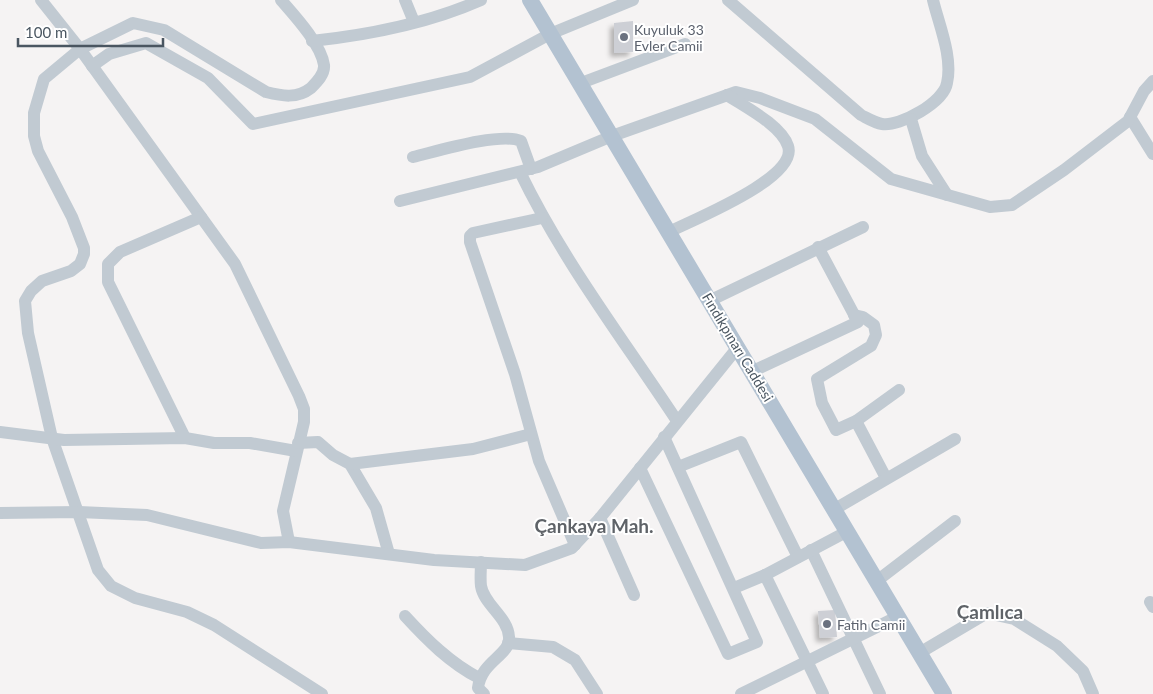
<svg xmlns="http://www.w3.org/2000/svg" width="1153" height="694" font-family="Lato,sans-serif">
  <defs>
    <filter id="shadow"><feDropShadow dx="-4" dy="4" stdDeviation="2.5" flood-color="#0004"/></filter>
  </defs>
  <rect width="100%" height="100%" fill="#f5f3f3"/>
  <!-- building -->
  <g fill="#cdcfd5" filter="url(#shadow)">
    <polygon points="633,21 633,52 614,53 614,23"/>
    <polygon points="835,610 837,637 820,638 818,611"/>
  </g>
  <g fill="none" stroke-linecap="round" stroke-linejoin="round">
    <!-- minor -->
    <g stroke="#c1cad2" stroke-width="12">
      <polyline points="41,0 80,49 235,264 299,396 304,409 304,422 283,511 289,542"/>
      <path d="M281 0C294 15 321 44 324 65 325 74 317 82 311 88 297 99 282 96 266 92L164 30 133 23 80 49 44 79 34 113V136L38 151 72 217 84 248V254L80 264 71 271 42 281 31 291 25 301 28 333 52 438 98 570 111 586 135 598 187 612 214 625 322 694"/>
      <polyline points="405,0 414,22"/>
      <path d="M728 0 861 115C867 118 875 123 882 124 900 127 944 102 947 83 953 57 939 25 933 0"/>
      <path d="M312 41C368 35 429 23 481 0"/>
      <polyline points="92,66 109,54 146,43 208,78 253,124 470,77 550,34 633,0"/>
      <polyline points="581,83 685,44"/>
      <polyline points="1130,117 1153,154"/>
      <polyline points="911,119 922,156 947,195"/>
      <path d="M413 157C438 151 500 132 521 141L531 169"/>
      <path d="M520 172C563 261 623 339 677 421"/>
      <polyline points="400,201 538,167 612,136 736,92 760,98 815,119 891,179 990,207 1012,205 1064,170 1128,121 1144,91 1153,81"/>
      <polyline points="542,218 473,233 470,236 470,242 515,374 539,461 575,545"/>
      <path d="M669 232C692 220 799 178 788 146 781 125 745 107 727 95"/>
      <polyline points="709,301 863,227"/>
      <polyline points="854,315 863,317 874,325 876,335 871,346 817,379 822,403 836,430 856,421 899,390"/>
      <polyline points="753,371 858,322 818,247"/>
      <polyline points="856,421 886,478"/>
      <polyline points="0,432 64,440 185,438 214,443 250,443 296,451"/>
      <polyline points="185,438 108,282 108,264 120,252 201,217"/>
      <polyline points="298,443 318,442 333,455 350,464 376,508 389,554"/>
      <polyline points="350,464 473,449 531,434"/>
      <polyline points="678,467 741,442 798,557"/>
      <polyline points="640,468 728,654 757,642 664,437"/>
      <polyline points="835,509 955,439"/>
      <polyline points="0,513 79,512 147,515 261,543 289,542 434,560 525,565 572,548 600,518 738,347"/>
      <polyline points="600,518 634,595"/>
      <polyline points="811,550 880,694"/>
      <path d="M481 562C481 570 480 578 481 586 484 605 508 617 509 637 511 655 481 661 478 688L484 694"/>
      <polyline points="765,575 823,694"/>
      <polyline points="878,580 955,521"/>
      <polyline points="734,588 765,575 848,531"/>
      <polyline points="1150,602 1153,607"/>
      <path d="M405 616C427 640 450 663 479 678"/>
      <polyline points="508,643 553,647 575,660 597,694"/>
      <polyline points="921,652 987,613 1014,619 1057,646 1083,671 1093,694"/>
      <polyline points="741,694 899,616"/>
    </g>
    <!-- major -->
    <polyline stroke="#b3c2d1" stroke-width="16" points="530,0 944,694"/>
  </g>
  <!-- markers -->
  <g fill="#6b7280" stroke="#fff" stroke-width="2">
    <circle cx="624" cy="37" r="5"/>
    <circle cx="827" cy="624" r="5"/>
  </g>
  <g text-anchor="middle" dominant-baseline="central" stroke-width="4" stroke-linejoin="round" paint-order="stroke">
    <!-- worship labels -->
    <g font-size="14" fill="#5b616d" stroke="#fff" text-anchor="start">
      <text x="634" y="29">Kuyuluk 33<tspan x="634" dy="16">Evler Camii</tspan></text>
      <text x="837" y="624">Fatih Camii</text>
    </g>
    <!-- street labels -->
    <g font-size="14" fill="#4a5661" stroke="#fff">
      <text transform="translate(738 347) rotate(59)">Fındıkpınarı Caddesi</text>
    </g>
    <!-- district labels -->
    <g font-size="19" font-weight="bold" fill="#5f6368" stroke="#fff">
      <text x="594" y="525">Çankaya Mah.</text>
      <text x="990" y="611">Çamlıca</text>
    </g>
  </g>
  <!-- scale -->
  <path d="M18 38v8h145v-8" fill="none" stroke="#4a5661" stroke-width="2.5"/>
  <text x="25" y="38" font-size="15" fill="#4a5661" stroke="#ffffff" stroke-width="4" paint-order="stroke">100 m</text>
</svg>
